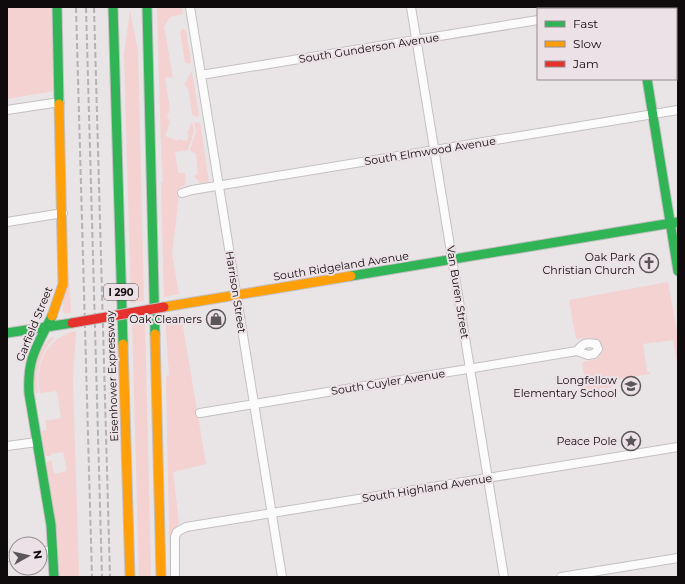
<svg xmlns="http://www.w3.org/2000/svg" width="685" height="584" font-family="Montserrat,sans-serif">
  <rect width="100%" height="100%" fill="#e9e4e6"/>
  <!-- green -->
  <g fill="#f3d2d1">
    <polygon points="7,7 52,7 54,91 7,99"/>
    <polygon points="157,7 182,7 183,14 170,17 164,27 173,77 165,78 170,109 167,117 170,122 165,136 178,141 179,139 187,141 189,135 187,134 192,122 194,131 188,150 175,152 178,173 185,173 186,181 184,186 180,187 172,254 179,294 164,297 161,182 163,182 161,149"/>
    <polygon points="130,10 138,51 144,301 131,303 124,54"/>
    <polygon points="182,29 186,30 191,62 188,64 185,62 180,32"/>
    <polygon points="192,72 199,116 196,117 192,114 188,88 184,85 190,73"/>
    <polygon points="194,122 200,123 209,182 200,183 194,176 198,174 196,154 190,150 196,131"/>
    <path d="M69 270 71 313H64C60 308 68 279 69 270Z"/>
    <path d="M668 282 678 338V370L673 340 643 344 647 372H650V374L613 380 614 385 611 386V388H600V390L587 393 582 362 597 359C611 338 591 337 576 339L569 300Z"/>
    <polygon points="180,314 181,315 206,464 173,472 179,523 172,532 171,537 172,577 170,577 166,376 169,375 165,316"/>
    <polygon points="145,320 151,577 139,577 132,322"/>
    <path d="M76 331 73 380 79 577H59L58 541 46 462 51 460 54 474 67 471 63 452 51 454V456H45L41 431 47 430 45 421 61 418 57 391 40 393C34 365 47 337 76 331Z"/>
    <path d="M52 337 54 338C40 353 35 373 38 393H35C32 374 35 350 52 337Z"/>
  </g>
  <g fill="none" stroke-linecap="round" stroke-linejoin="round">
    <defs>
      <g id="street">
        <polyline points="190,7 282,577"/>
        <polyline points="411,7 504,577"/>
        <polyline points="603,9 615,7"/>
        <polyline points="201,75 538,20"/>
        <polyline points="7,110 60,102"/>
        <polyline points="182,193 192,190 678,110"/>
        <polyline points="7,222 63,213"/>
        <path d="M200 413 577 351 588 355 594 354 598 349 596 344C586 342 583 343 577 351"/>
        <polyline points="7,446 37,442"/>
        <polyline points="40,552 52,550"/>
        <polyline points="7,557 16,556"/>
        <polyline points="175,577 175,537 177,532 186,527 678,447"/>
        <polyline points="561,577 678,558"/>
      </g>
      <g id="fast">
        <polyline points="57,7 59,104"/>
        <polyline points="113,7 123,344"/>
        <polyline points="147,7 155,334"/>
        <polyline points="647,79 678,271"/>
        <polyline points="351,276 678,222"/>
        <path d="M52 316C37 346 27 358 29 393L51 525 54 577"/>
        <polyline points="7,333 72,323"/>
      </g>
      <g id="slow">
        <polyline points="635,7 635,9"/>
        <polyline points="164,307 351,276"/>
        <polyline points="52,316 63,284 59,104"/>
        <polyline points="155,334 161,577"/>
        <polyline points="123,344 130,577"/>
      </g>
    </defs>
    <!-- street casing -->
    <use href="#street" stroke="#c4c0c2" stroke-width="10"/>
    <!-- fast casing -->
    <use href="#fast" stroke="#c4c0c2" stroke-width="11"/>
    <!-- slow casing -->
    <use href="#slow" stroke="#c4c0c2" stroke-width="11"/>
    <!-- street -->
    <use href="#street" stroke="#fcfbfb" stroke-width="8"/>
    <!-- fast -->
    <use href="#fast" stroke="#30b455" stroke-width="9"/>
    <!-- slow -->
    <use href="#slow" stroke="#ff9f0a" stroke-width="9"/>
    <!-- rail -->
    <g stroke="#b3b3b3" stroke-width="2" stroke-dasharray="6 3" stroke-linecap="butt">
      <polyline points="76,7 92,577"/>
      <polyline points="86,7 102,577"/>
      <polyline points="94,7 110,577"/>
    </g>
    <defs>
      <polyline id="jam-bridge" points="72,323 164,307"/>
    </defs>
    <!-- jam-bridge casing -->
    <use href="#jam-bridge" stroke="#c4c0c2" stroke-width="11" stroke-linecap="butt"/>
    <!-- jam-bridge -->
    <use href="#jam-bridge" stroke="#e5322d" stroke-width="9"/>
  </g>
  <!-- icons -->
  <defs>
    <symbol id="church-ring" viewBox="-11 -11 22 22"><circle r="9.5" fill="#ece1e6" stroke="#5b5759" stroke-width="1.5"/><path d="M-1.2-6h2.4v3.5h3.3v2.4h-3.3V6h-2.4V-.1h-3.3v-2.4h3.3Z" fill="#5b5759"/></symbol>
    <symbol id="shop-ring" viewBox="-11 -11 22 22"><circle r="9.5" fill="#ece1e6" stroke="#5b5759" stroke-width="1.5"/><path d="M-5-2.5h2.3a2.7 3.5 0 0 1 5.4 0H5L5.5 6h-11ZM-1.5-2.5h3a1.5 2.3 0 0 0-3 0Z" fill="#5b5759"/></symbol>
    <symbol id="school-ring" viewBox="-11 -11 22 22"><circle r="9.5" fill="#ece1e6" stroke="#5b5759" stroke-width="1.5"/><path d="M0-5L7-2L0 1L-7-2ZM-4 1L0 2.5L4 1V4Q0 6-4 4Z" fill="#5b5759"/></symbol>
    <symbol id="sight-ring" viewBox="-11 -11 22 22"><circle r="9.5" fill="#ece1e6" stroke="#5b5759" stroke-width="1.5"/><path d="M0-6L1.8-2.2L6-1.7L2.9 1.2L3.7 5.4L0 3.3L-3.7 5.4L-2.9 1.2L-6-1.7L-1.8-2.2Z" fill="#5b5759"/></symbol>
  </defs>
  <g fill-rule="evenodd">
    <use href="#church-ring" x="638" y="252" width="22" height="22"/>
    <use href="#shop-ring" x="205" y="308" width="22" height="22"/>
    <use href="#school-ring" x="620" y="375" width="22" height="22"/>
    <use href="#sight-ring" x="620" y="430" width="22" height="22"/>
  </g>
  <g text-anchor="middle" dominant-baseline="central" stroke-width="4" stroke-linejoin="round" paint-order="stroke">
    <!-- shield labels -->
    <rect fill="#ece1e6" stroke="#514b4e" stroke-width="1" x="104" y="284" width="34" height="16" rx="3"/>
    <g font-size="10" font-weight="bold" fill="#0f0b0d">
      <text x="121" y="292">I 290</text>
    </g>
    <!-- street labels -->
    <g font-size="11" fill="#0f0b0d" stroke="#ece1e6">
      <text transform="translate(369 48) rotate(-9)">South Gunderson Avenue</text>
      <text transform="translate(430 151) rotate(-9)">South Elmwood Avenue</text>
      <text transform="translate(341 266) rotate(-9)">South Ridgeland Avenue</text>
      <text transform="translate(236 292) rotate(81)">Harrison Street</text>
      <text transform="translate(458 292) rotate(81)">Van Buren Street</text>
      <text transform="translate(34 324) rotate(-68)">Garfield Street</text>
      <text transform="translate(112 376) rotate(-92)">Eisenhower Expressway</text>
      <text transform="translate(388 382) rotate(-9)">South Cuyler Avenue</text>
      <text transform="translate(427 488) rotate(-9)">South Highland Avenue</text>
    </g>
    <!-- poi labels -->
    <g font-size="11" fill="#0f0b0d" stroke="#ece1e6" text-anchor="end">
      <text x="635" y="257">Oak Park<tspan x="635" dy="13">Christian Church</tspan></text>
      <text x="202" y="319">Oak Cleaners</text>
      <text x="617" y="380">Longfellow<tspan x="617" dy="13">Elementary School</tspan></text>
      <text x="617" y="441">Peace Pole</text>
    </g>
  </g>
  <!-- border -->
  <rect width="685" height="584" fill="none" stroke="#0f0b0d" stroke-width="16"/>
  <!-- legend -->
  <rect x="537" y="8" width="140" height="72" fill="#ece1e6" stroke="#948b8f"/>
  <rect x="545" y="21" width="20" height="6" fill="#30b455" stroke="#948b8f"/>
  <text x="573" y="28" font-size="12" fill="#0f0b0d">Fast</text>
  <rect x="545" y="41" width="20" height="6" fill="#ff9f0a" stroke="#948b8f"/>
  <text x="573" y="48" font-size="12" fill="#0f0b0d">Slow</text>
  <rect x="545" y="61" width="20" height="6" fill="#e5322d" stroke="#948b8f"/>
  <text x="573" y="68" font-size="12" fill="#0f0b0d">Jam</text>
  <!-- north arrow -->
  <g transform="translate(28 556) rotate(82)"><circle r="19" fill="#ece1e6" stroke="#948b8f"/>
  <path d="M0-3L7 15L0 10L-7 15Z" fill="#5b5759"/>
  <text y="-6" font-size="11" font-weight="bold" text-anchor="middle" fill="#0f0b0d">N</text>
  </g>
</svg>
